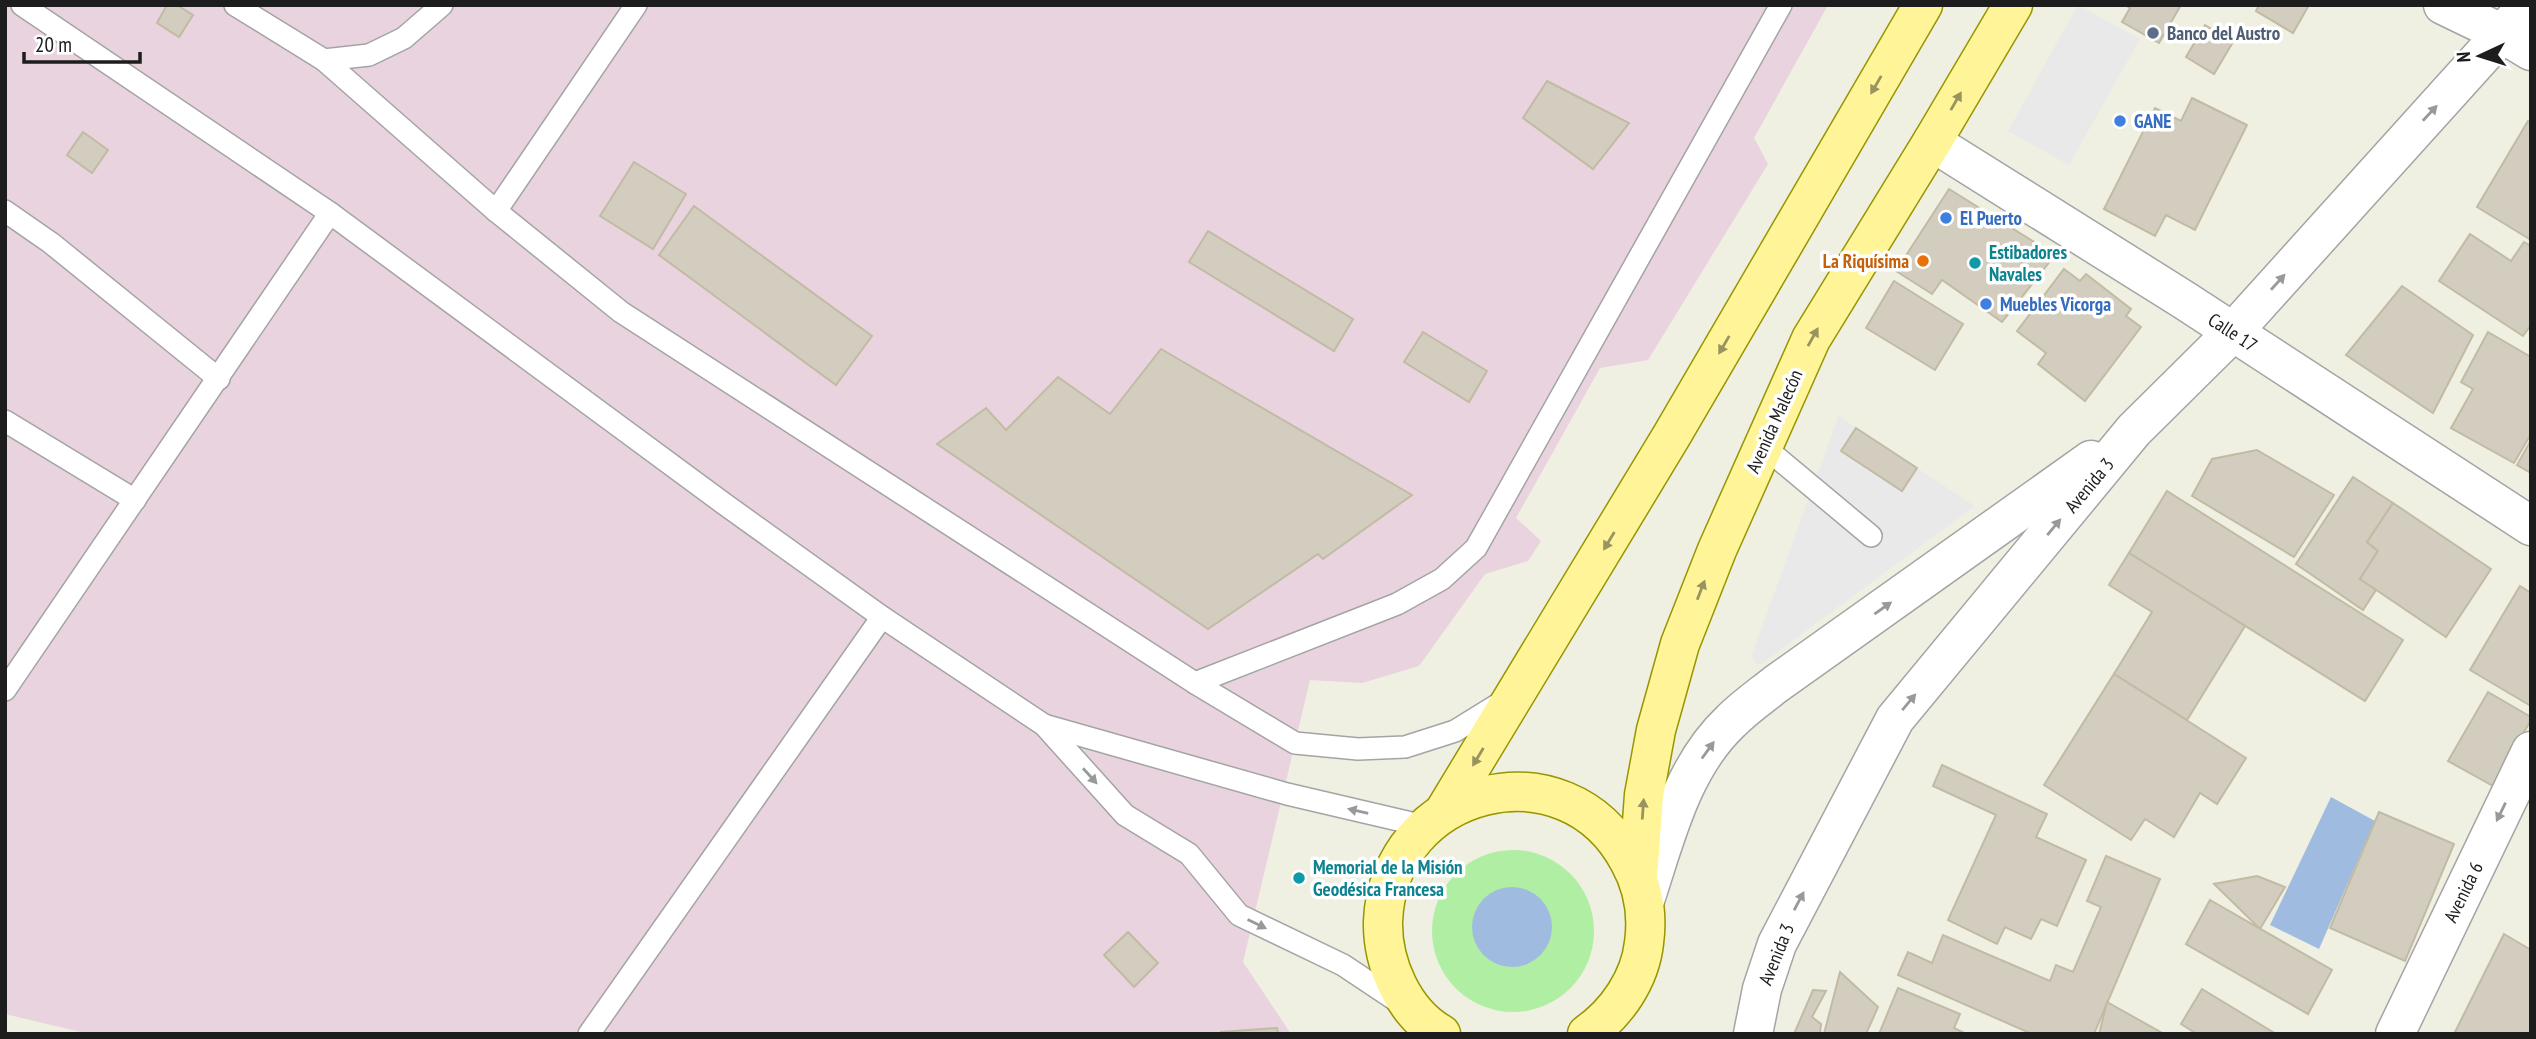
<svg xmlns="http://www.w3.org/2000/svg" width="2536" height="1039" font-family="'PT Sans Narrow',sans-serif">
  <rect width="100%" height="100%" fill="#efefe2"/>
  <!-- industrial -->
  <polygon fill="#e9d3de" points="5,5 1828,5 1754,138 1768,164 1648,360 1600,368 1516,518 1541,541 1528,561 1485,574 1419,666 1362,683 1310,680 1243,962 1291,1034 89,1034 5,1014"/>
  <!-- grass -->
  <circle fill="#b0eea3" cx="1513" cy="931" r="81"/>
  <!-- parking -->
  <g fill="#e9e9e9">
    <polygon points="2078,5 2140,39 2069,165 2008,131"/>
    <polygon points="1839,415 1856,428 1842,452 1902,490 1917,468 1975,506 1761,664 1757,664 1751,657"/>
  </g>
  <!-- water -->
  <g fill="#9fbce0">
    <polygon points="2331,797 2375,821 2319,949 2270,925"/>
    <circle cx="1512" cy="927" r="40"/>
  </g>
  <!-- building -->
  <g fill="#d2cdbf" stroke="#c2bba3" stroke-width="2">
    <polygon points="167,5 177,5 193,15 179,37 157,23"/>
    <polygon points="2125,5 2181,5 2159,43 2122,22 2130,8"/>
    <polygon points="2259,5 2309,5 2293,33 2256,11"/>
    <polygon points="2205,25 2233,42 2214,74 2186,57"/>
    <polygon points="1547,81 1629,123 1593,169 1523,118"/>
    <polygon points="2192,98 2247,125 2195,230 2166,215 2155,236 2104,209 2155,108 2181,121"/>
    <polygon points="2528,121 2531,123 2531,240 2477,207"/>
    <polygon points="83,132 108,150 92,173 67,155"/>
    <polygon points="634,162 686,194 653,249 600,216"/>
    <polygon points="1949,189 2055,255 2002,322 1942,280 1932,294 1896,271"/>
    <polygon points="694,206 872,336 836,385 659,255"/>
    <polygon points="1208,231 1353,319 1334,351 1189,262"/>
    <polygon points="2470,234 2511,261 2524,242 2531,246 2531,325 2523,336 2439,281"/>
    <polygon points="2064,269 2080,281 2086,274 2131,309 2126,316 2141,327 2085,401 2038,364 2046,353 2017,331"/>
    <polygon points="1894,281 1963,324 1935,370 1866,328"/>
    <polygon points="2402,286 2473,335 2433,413 2346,355"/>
    <polygon points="1423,332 1487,371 1469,402 1404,362"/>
    <polygon points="2488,332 2531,357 2531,434 2514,463 2451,428 2473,389 2461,382"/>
    <polygon points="1161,349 1412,495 1323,559 1318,554 1208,629 937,444 986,408 1006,430 1058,377 1110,414"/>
    <polygon points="1856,428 1917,468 1902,491 1841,451"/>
    <polygon points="2531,440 2531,473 2517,465"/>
    <polygon points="2257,450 2334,495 2294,557 2192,496 2212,459"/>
    <polygon points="2353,477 2393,503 2367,542 2378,551 2360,579 2376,590 2363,610 2296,564"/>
    <polygon points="2167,491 2403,640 2365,701 2129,553"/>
    <polygon points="2393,503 2491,569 2446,637 2360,579 2378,551 2367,542"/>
    <polygon points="2129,553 2245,626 2187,720 2114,674 2152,612 2109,585"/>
    <polygon points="2520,586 2531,593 2531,706 2470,670"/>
    <polygon points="2114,674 2246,758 2217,804 2200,793 2174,837 2145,819 2131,840 2044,785"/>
    <polygon points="2488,692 2531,717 2531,720 2493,786 2448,761"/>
    <polygon points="1942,765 2047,814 2036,837 2086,860 2057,926 2041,919 2031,939 2005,927 1997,944 1948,920 1996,815 1933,786"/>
    <polygon points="2379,812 2454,844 2405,961 2330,928"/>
    <polygon points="2106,856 2160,879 2094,1034 2032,1034 1898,975 1908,952 1932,963 1943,935 2050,981 2056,965 2073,972 2101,907 2087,901"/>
    <polygon points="2257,876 2285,887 2260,929 2214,884"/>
    <polygon points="2210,900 2332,970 2308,1014 2186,944"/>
    <polygon points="1128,932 1158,963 1134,987 1104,955"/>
    <polygon points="2504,934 2531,950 2531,1034 2454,1034"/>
    <polygon points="1840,972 1878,1007 1866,1034 1824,1034"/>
    <polygon points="1898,988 1960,1014 1954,1028 1966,1034 1879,1034"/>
    <polygon points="2202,989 2276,1034 2197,1034 2181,1024"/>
    <polygon points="1813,990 1826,991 1812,1017 1821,1024 1820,1034 1794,1034"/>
    <polygon points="2107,1002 2164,1034 2099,1034"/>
    <polygon points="1277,1028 1278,1034 1221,1034 1221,1032"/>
  </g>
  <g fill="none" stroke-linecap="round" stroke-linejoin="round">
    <defs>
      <g id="lane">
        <polyline points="22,5 330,213 723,503 882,617 1044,725 1125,815 1189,854 1239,915 1343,965 1400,1003"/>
        <polyline points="235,5 324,60 369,55 404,38 442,5"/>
        <polyline points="324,60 496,211 621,312 1195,683 1295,743 1358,749 1405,747 1455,731 1502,702"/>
        <polyline points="5,211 51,243 219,379"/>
        <polyline points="496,211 636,5"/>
        <polyline points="5,421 135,500"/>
        <polyline points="1762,445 1871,536"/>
        <polyline points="1195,683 1397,604 1442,579 1476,548 1781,5"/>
        <polyline points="5,690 330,213"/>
        <polyline points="1044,725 1287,794 1424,826"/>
        <polyline points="589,1034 882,617"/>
      </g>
      <g id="street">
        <polyline points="2443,5 2503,34 2531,51"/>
        <polyline points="1932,142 2184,300 2531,526"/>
        <path d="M1644 903C1665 840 1681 768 1731 721 1745 707 1761 696 1776 684L2091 460"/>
        <polyline points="1753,1034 1762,989 1777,944 1895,719 2134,430 2232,333 2528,5"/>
        <polyline points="2395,1034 2531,751"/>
      </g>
      <g id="primary">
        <polyline points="1445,810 1672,435 1923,5"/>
        <polyline points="1638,877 1644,795 1656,730 1680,644 1717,550 1811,339 1932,142 2013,5"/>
        <path d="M1441 1034C1403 1012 1382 963 1383 921 1389 786 1566 742 1629 861 1643 886 1648 914 1644 943 1640 979 1617 1013 1587 1034"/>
      </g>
    </defs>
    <!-- lane casing -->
    <use href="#lane" stroke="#a4a4a4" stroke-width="24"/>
    <!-- street casing -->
    <use href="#street" stroke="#a4a4a4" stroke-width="41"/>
    <!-- primary casing -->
    <use href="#primary" stroke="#969600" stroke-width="41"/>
    <!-- lane -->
    <use href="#lane" stroke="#fff" stroke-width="21"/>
    <!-- street -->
    <use href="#street" stroke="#fff" stroke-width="38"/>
    <!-- primary -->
    <use href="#primary" stroke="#fff497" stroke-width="38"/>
  </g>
  <!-- one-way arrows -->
  <defs><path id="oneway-solid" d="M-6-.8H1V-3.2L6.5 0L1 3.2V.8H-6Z" transform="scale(1.75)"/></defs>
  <g fill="#999360">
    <use href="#oneway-solid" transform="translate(1876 85) rotate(120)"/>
    <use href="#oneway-solid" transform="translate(1956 101) rotate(-60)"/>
    <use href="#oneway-solid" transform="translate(1813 337) rotate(-61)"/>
    <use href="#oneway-solid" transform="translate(1724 345) rotate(120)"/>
    <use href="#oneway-solid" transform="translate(1609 541) rotate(121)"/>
    <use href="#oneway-solid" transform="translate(1701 590) rotate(-69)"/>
    <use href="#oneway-solid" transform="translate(1478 757) rotate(121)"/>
    <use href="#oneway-solid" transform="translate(1643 809) rotate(-86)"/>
  </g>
  <g fill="#999">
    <use href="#oneway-solid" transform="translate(2430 113) rotate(-47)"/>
    <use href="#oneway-solid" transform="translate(2278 282) rotate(-48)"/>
    <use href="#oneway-solid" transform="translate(2054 527) rotate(-50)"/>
    <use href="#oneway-solid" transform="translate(1883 608) rotate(-35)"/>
    <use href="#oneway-solid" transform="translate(1909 702) rotate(-50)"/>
    <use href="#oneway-solid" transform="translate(1708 750) rotate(-54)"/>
    <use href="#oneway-solid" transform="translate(1090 776) rotate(48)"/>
    <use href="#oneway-solid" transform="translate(1358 811) rotate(-167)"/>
    <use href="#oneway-solid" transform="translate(2501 812) rotate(116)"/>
    <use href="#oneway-solid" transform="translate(1799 901) rotate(-62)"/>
    <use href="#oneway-solid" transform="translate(1257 924) rotate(26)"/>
  </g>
  <!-- markers -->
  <circle fill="#5c6f8a" stroke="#fff" stroke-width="2.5" cx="2153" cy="33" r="7"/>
  <g fill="#3f7fe0" stroke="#fff" stroke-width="2.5">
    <circle cx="2120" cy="121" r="7"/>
    <circle cx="1946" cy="218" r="7"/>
    <circle cx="1986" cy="304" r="7"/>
  </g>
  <circle fill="#e8710a" stroke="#fff" stroke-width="2.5" cx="1923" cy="261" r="7"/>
  <g fill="#0f9aa8" stroke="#fff" stroke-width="2.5">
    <circle cx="1975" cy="263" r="7"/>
    <circle cx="1299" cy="878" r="7"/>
  </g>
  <g text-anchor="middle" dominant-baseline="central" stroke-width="7" stroke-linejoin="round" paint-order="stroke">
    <!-- service labels -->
    <g font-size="19" font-weight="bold" fill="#4e5e75" stroke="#fff" text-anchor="start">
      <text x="2167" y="33">Banco del Austro</text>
    </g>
    <!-- shop labels -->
    <g font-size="19" font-weight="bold" fill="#366cbe" stroke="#fff" text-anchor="start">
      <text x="2134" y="121">GANE</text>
      <text x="1960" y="218">El Puerto</text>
      <text x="2000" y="304">Muebles Vicorga</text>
    </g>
    <!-- culture labels -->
    <g font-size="19" font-weight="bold" fill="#0d838f" stroke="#fff" text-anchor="start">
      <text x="1989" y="252">Estibadores<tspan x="1989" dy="22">Navales</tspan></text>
      <text x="1313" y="867">Memorial de la Misión<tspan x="1313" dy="22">Geodésica Francesa</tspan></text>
    </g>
    <!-- food labels -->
    <g font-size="19" font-weight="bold" fill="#c56008" stroke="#fff" text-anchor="end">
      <text x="1909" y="261">La Riquísima</text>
    </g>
    <!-- street labels -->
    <g font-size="19" fill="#1d1d1d" stroke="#fff">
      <text transform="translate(2233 332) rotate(33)">Calle 17</text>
      <text transform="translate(1774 421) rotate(-66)">Avenida Malecón</text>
      <text transform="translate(2089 485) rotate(-50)">Avenida 3</text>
      <text transform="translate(2463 892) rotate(-64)">Avenida 6</text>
      <text transform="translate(1776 954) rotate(-68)">Avenida 3</text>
    </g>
  </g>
  <!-- border -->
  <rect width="2536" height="1039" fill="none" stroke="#1d1d1d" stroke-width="14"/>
  <!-- north arrow -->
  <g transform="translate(2480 56) rotate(266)" stroke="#ffffff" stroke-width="5" paint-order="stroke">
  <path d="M0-5L12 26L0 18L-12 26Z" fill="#1d1d1d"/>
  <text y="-10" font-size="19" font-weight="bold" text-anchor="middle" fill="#1d1d1d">N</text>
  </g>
  <!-- scale -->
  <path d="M24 52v10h116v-10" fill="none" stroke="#1d1d1d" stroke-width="3.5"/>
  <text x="35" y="52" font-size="21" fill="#1d1d1d" stroke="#ffffff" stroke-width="5" paint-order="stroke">20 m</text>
</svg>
